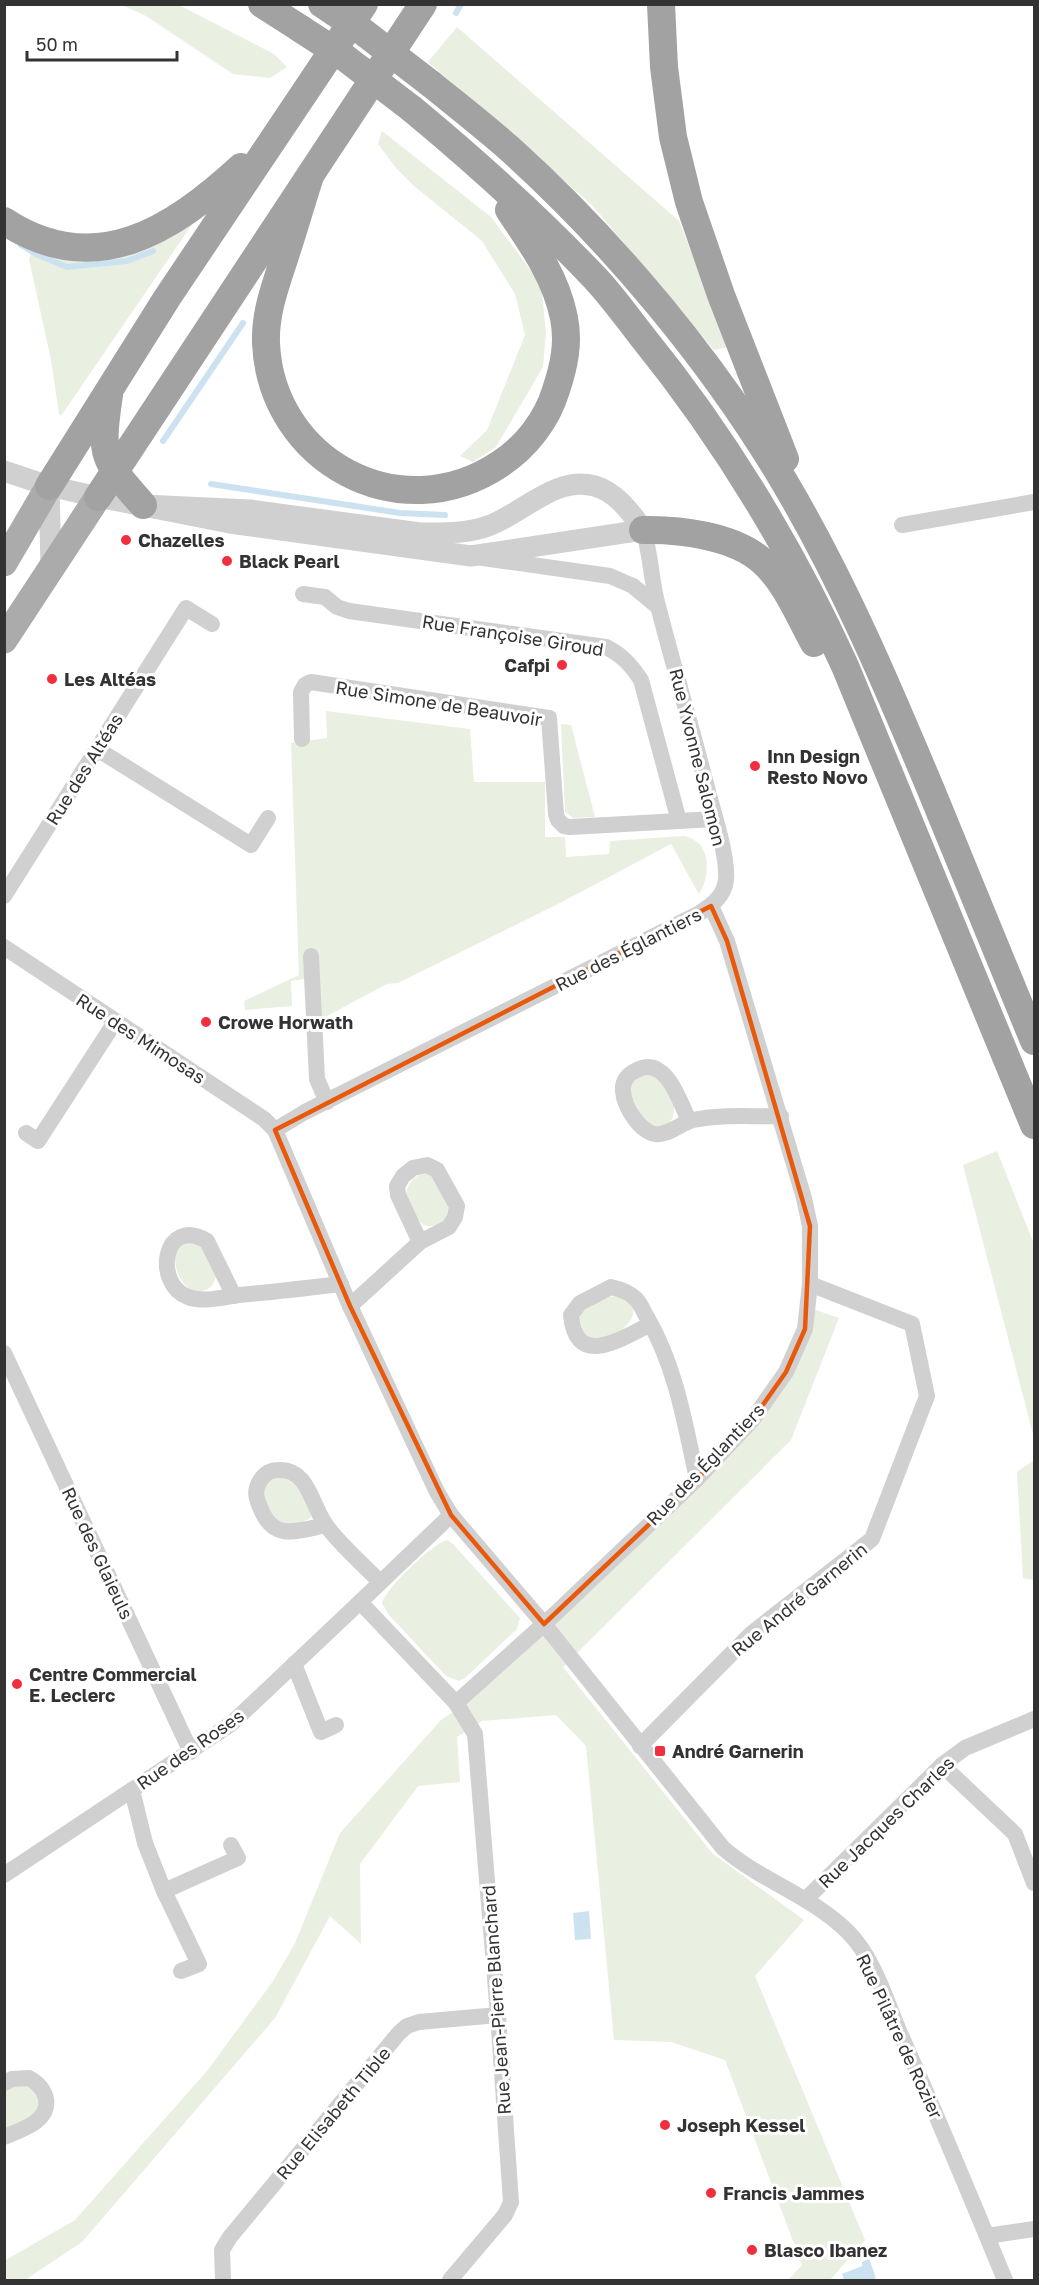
<svg xmlns="http://www.w3.org/2000/svg" width="1039" height="2285" font-family="'Golos Text',sans-serif">
  <rect width="100%" height="100%" fill="#fff"/>
  <!-- green -->
  <g fill="#e9f0e1">
    <polygon points="122,5 179,5 274,54 287,67 270,78 233,74 146,16"/>
    <polygon points="457,27 679,221 729,347 714,350 592,205 428,62"/>
    <polygon points="382,131 491,217 541,284 546,333 543,367 496,447 473,462 460,456 487,430 525,335 515,294 482,241 414,186 396,168 378,144"/>
    <polygon points="193,223 61,416 59,414 51,360 29,259 33,248"/>
    <path d="M326 711 470 729 474 782H545V837H565L566 857 609 854 610 841 683 836C712 840 711 875 699 894L671 844 562 902 398 983 387 984 314 1023 312 978 291 981 292 1006 245 1010 244 1001 299 975 291 743 327 738Z"/>
    <polygon points="561,724 571,725 595,817 573,818 565,812"/>
    <polygon points="647,1073 661,1079 674,1106 674,1112 672,1119 667,1125 660,1127 646,1123 630,1094 631,1083"/>
    <polygon points="997,1151 1034,1244 1034,1438 963,1165"/>
    <path d="M428 1173 434 1176 449 1204 446 1221C418 1236 416 1215 406 1194 408 1181 416 1174 428 1173Z"/>
    <path d="M186 1242 202 1245 216 1276C213 1289 205 1292 193 1292 178 1280 173 1268 176 1249Z"/>
    <path d="M615 1296C653 1304 624 1338 599 1340 595 1341 589 1338 585 1336L579 1318C587 1305 600 1298 615 1296Z"/>
    <polygon points="813,1309 839,1318 791,1440 563,1667 713,1854 804,1920 755,1976 865,2240 830,2280 788,2280 802,2265 725,2060 671,2042 614,2040 586,1746 556,1715 482,1721 457,1737 460,1782 418,1786 360,1864 361,1944 330,1916 275,2018 82,2242 25,2280 5,2280 4,2261 75,2220 207,2071 273,1981 295,1943 340,1833 441,1720 466,1703 757,1426"/>
    <polygon points="1034,1460 1034,1580 1023,1578 1017,1472"/>
    <path d="M280 1477 295 1482 311 1511 312 1516C300 1527 288 1525 274 1520L262 1497 267 1482Z"/>
    <path d="M447 1540 453 1544 520 1618 517 1629 465 1678 459 1681 446 1676 389 1615 382 1603C385 1589 433 1543 447 1540Z"/>
    <path d="M30 2083 40 2101C36 2118 19 2122 4 2128V2090Z"/>
  </g>
  <!-- water -->
  <g fill="#cde2f0">
    <polygon points="589,1911 591,1939 575,1940 573,1913"/>
    <polygon points="869,2258 876,2278 871,2280 844,2280 842,2274 862,2266 862,2262"/>
  </g>
  <g fill="none" stroke-linecap="round" stroke-linejoin="round">
    <!-- stream -->
    <g stroke="#cde2f0" stroke-width="6">
      <polyline points="456,13 461,4"/>
      <polyline points="21,245 38,255 67,267 127,261 153,251"/>
      <polyline points="163,441 243,323"/>
      <polyline points="211,484 400,513 445,515"/>
    </g>
    <!-- minor -->
    <g stroke="#d0d0d0" stroke-width="16">
      <polyline points="902,525 1034,502"/>
      <polyline points="483,558 610,576 633,586 657,606"/>
      <path d="M303 594 325 597 337 607 349 611 606 647C622 655 631 665 641 680L679 821"/>
      <polyline points="302,739 301,692 305,685 311,682 549,718 556,814 558,820 564,826 570,827 715,819"/>
      <polyline points="97,749 251,845 268,818"/>
      <polyline points="4,896 186,608 212,624"/>
      <path d="M711 906 727 941 804 1198 810 1226V1284L805 1329 786 1372 753 1419 697 1479 556 1613 544 1624 456 1703 360 1602 451 1515 544 1624 723 1848C761 1881 812 1896 848 1932 874 1958 886 2000 900 2033 937 2115 971 2198 1005 2280"/>
      <polyline points="4,947 264,1119 275,1130"/>
      <polyline points="311,956 317,1079 327,1102"/>
      <path d="M689 1121C680 1102 666 1055 637 1070 628 1074 622 1081 623 1091 624 1106 639 1131 655 1134 668 1136 681 1123 693 1120 721 1114 752 1117 781 1116"/>
      <polyline points="26,1133 38,1141 115,1022"/>
      <path d="M234 1296 207 1241C163 1215 153 1284 188 1297 203 1303 224 1297 239 1295 273 1292 307 1288 341 1284"/>
      <polyline points="350,1306 420,1242 449,1227 455,1217 457,1206 437,1170 427,1165 413,1168 403,1176 397,1186 398,1195 420,1242"/>
      <path d="M651 1324C622 1338 576 1370 571 1315L580 1303 611 1287C620 1289 629 1292 636 1299 641 1304 644 1313 648 1319 676 1368 685 1424 697 1479"/>
      <polyline points="4,1353 191,1752"/>
      <path d="M451 1515 437 1492 350 1306 275 1130 305 1112 698 914C711 906 724 897 726 880 728 856 714 815 708 791 692 729 674 668 658 606 651 582 651 553 643 530"/>
      <path d="M326 1525C297 1531 273 1542 260 1507 256 1498 254 1490 260 1481 264 1474 271 1470 279 1470 309 1469 311 1505 326 1525 339 1544 364 1565 380 1582"/>
      <polyline points="294,1664 321,1732 336,1725"/>
      <polyline points="640,1746 752,1633 872,1539 927,1396 912,1324 810,1284"/>
      <polyline points="942,1765 1015,1834 1034,1883"/>
      <polyline points="132,1790 145,1843 164,1891 199,1964 181,1971"/>
      <polyline points="4,1875 231,1724 360,1602"/>
      <polyline points="164,1891 238,1858 231,1845"/>
      <polyline points="806,1899 942,1765 965,1748 1034,1719"/>
      <path d="M4 2083 12 2079 29 2078C38 2083 44 2089 46 2099 50 2122 20 2130 4 2137"/>
      <polyline points="987,2236 1034,2229"/>
      <polyline points="223,2280 222,2250 230,2237 399,2033 407,2026 419,2022 498,2015"/>
      <polyline points="450,2280 505,2215 511,2202 498,2015 475,1734 456,1703"/>
    </g>
    <!-- tertiary -->
    <g stroke="#d0d0d0" stroke-width="21">
      <path d="M4 471 49 486 98 497 230 523 471 556 643 530C623 499 598 473 557 489 533 498 513 517 488 526 467 534 442 533 420 533L250 510 143 505"/>
      <polyline points="49,486 51,568"/>
    </g>
    <!-- primary -->
    <g stroke="#ababab" stroke-width="27">
      <polyline points="4,563 49,486"/>
      <polyline points="4,640 98,497"/>
    </g>
    <!-- trunk -->
    <g stroke="#a2a2a2" stroke-width="28">
      <polyline points="262,4 301,29"/>
      <polyline points="661,4 664,67 673,137 689,202 721,295 785,459"/>
      <path d="M431 84C458 106 485 127 511 150 615 244 714 363 785 483 843 581 887 685 931 790 965 874 1000 957 1034 1041"/>
      <path d="M412 109C476 162 538 218 595 278 612 296 626 316 641 335 723 436 791 548 845 666L1034 1125"/>
      <path d="M310 176C301 204 293 232 284 259 275 287 265 313 266 343 271 461 400 531 500 464 526 447 547 420 556 390 564 366 569 343 564 318 556 277 532 244 509 210"/>
      <path d="M4 221C95 281 172 230 241 167"/>
      <path d="M109 395C100 456 102 459 143 505"/>
      <polyline points="49,486 167,298 364,4"/>
      <polyline points="98,497 423,4"/>
      <path d="M643 530C679 529 734 536 762 561 786 582 799 616 814 643"/>
    </g>
    <!-- trunk-bridge -->
    <g stroke="#a2a2a2" stroke-width="28">
      <polyline points="322,4 362,31 431,84"/>
      <polyline points="301,29 344,57 412,109"/>
    </g>
  </g>
  <!-- marked area -->
  <path fill="none" stroke="#e8590c" stroke-width="4.5" stroke-linejoin="round" d="M711 906 727 941 810 1226 805 1329 786 1372 753 1419 697 1479 544 1624 451 1515 350 1306 275 1130Z"/>
  <!-- markers -->
  <g fill="#f02f3e" stroke="#fff" stroke-width="2">
    <circle cx="126" cy="540" r="6"/>
    <circle cx="227" cy="561" r="6"/>
    <circle cx="562" cy="665" r="6"/>
    <circle cx="52" cy="679" r="6"/>
    <circle cx="755" cy="766" r="6"/>
    <circle cx="206" cy="1022" r="6"/>
    <circle cx="17" cy="1684" r="6"/>
    <rect x="654" y="1745" width="12" height="12" rx="3"/>
    <circle cx="665" cy="2125" r="6"/>
    <circle cx="711" cy="2193" r="6"/>
    <circle cx="752" cy="2250" r="6"/>
  </g>
  <g text-anchor="middle" dominant-baseline="central" stroke-width="6" stroke-linejoin="round" paint-order="stroke">
    <!-- poi labels -->
    <g font-size="18" font-weight="bold" fill="#333" stroke="#fff" text-anchor="start">
      <text x="138" y="540">Chazelles</text>
      <text x="239" y="561">Black Pearl</text>
      <text x="550" y="665" text-anchor="end">Cafpi</text>
      <text x="64" y="679">Les Altéas</text>
      <text x="767" y="756">Inn Design<tspan x="767" dy="21">Resto Novo</tspan></text>
      <text x="218" y="1022">Crowe Horwath</text>
      <text x="29" y="1674">Centre Commercial<tspan x="29" dy="21">E. Leclerc</tspan></text>
      <text x="672" y="1751">André Garnerin</text>
      <text x="677" y="2125">Joseph Kessel</text>
      <text x="723" y="2193">Francis Jammes</text>
      <text x="764" y="2250">Blasco Ibanez</text>
    </g>
    <!-- street labels -->
    <g font-size="18" fill="#333" stroke="#fff">
      <text transform="translate(513 635) rotate(9)">Rue Françoise Giroud</text>
      <text transform="translate(439 703) rotate(9)">Rue Simone de Beauvoir</text>
      <text transform="translate(698 757) rotate(76)">Rue Yvonne Salomon</text>
      <text transform="translate(84 769) rotate(-58)">Rue des Altéas</text>
      <text transform="translate(628 949) rotate(-27)">Rue des Églantiers</text>
      <text transform="translate(141 1038) rotate(33)">Rue des Mimosas</text>
      <text transform="translate(705 1464) rotate(-46)">Rue des Églantiers</text>
      <text transform="translate(98 1553) rotate(65)">Rue des Glaieuls</text>
      <text transform="translate(799 1599) rotate(-39)">Rue André Garnerin</text>
      <text transform="translate(190 1749) rotate(-35)">Rue des Roses</text>
      <text transform="translate(886 1822) rotate(-44)">Rue Jacques Charles</text>
      <text transform="translate(496 2000) rotate(-94)">Rue Jean-Pierre Blanchard</text>
      <text transform="translate(900 2036) rotate(65)">Rue Pilâtre de Rozier</text>
      <text transform="translate(333 2113) rotate(-50)">Rue Elisabeth Tible</text>
    </g>
  </g>
  <!-- border -->
  <rect width="1039" height="2285" fill="none" stroke="#333333" stroke-width="12"/>
  <!-- scale -->
  <path d="M27 51v9h150v-9" fill="none" stroke="#333333" stroke-width="3"/>
  <text x="36" y="51" font-size="18" fill="#333333" stroke="#ffffff" stroke-width="4.5" paint-order="stroke">50 m</text>
</svg>
